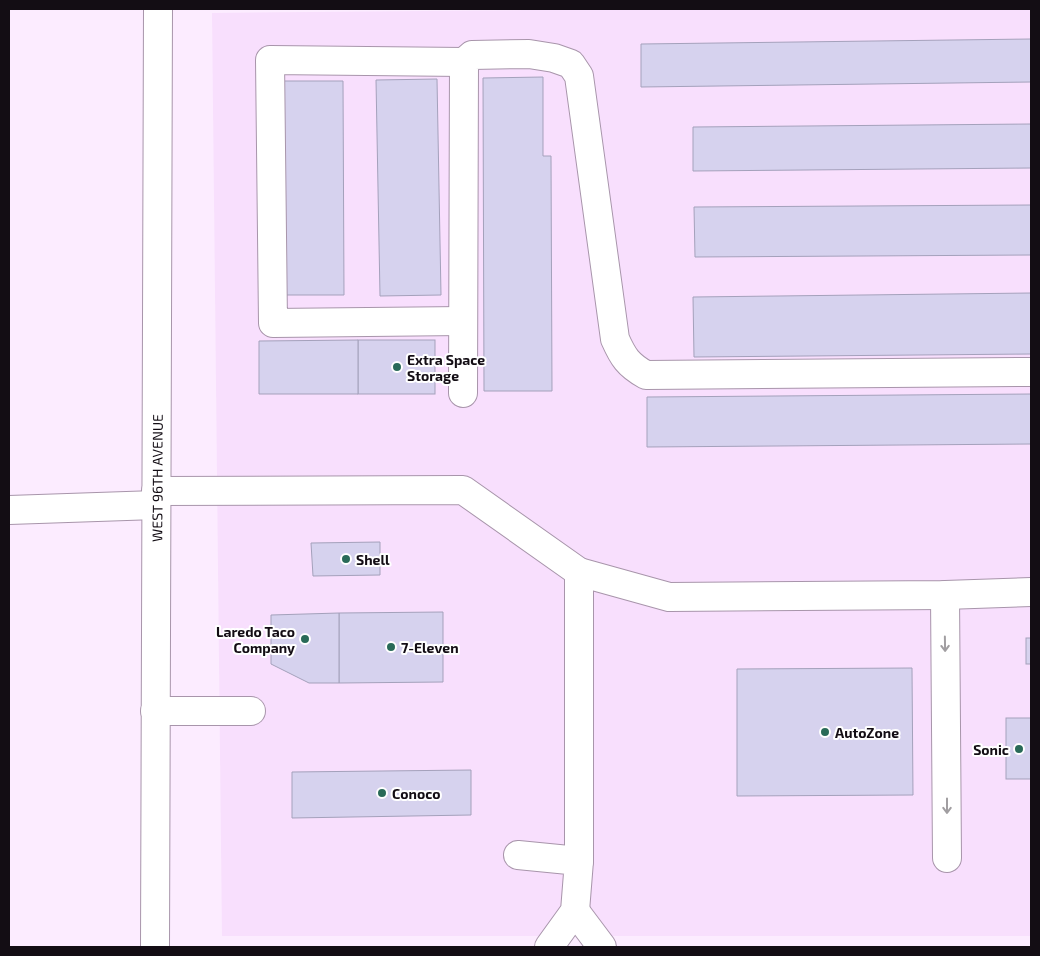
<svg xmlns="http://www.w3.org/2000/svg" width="1040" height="956" font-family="'Exo 2',sans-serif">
  <rect width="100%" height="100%" fill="#fcecff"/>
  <!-- built -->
  <polygon fill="#f8dffd" points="640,9 1031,9 1031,936 222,936 212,13"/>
  <!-- building -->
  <g fill="#d6d2ee" stroke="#a4a1bb">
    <polygon points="1031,39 1031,82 641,87 641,44"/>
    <polygon points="543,77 543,156 551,156 552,391 484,391 483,78"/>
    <polygon points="437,79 441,295 380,296 376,80"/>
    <polygon points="282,81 343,81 344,295 284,295"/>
    <polygon points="1031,124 1031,168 693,171 693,127"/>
    <polygon points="1031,205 1031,255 695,257 694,207"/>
    <polygon points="1031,293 1031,354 694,357 693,297"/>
    <rect x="358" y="340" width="77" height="54"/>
    <polygon points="358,340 358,394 259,394 259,341"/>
    <polygon points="1031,394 1031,444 647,447 647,397"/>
    <polygon points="380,542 380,575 313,576 311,543"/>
    <polygon points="443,612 443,682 339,683 339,613"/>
    <polygon points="339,613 339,683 309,683 271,664 271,615"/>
    <rect x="1026" y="638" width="5" height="26"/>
    <polygon points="912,668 913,795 737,796 737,669"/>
    <rect x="1006" y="718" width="25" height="61"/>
    <polygon points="471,770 471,815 292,818 292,772"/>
  </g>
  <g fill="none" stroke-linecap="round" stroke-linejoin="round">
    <defs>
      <g id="minor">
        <polyline points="463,321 273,323 270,60 464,62"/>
        <path d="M463 393 464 62 472 55 529 54 554 58 571 64 579 76 615 339C623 357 628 365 646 375L1031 372"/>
        <polyline points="156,491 463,490 579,572 579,861"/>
        <polyline points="9,510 156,505"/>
        <polyline points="579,572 669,597 945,595 1031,592"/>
        <polyline points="945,595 947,858"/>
        <polyline points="155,711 251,711"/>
        <polyline points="518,855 579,861 575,911 549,947"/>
        <polyline points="575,911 602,947"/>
        <path id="s1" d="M155 947 158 9"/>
      </g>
    </defs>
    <!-- minor casing -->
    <use href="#minor" stroke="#a895ab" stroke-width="30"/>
    <!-- minor -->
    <use href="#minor" stroke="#fff" stroke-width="28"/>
  </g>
  <!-- one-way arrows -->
  <defs><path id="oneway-shaft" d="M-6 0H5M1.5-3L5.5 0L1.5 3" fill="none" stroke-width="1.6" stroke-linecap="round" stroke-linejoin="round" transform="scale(1.25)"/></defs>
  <g stroke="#a19ea1">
    <use href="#oneway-shaft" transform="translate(945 644) rotate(89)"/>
    <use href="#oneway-shaft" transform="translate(947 806) rotate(90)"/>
  </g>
  <!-- markers -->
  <g fill="#296a58" stroke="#fff" stroke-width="2">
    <circle cx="397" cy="367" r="5"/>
    <circle cx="346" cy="559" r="5"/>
    <circle cx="305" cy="639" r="5"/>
    <circle cx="391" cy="647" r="5"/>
    <circle cx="825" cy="732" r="5"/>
    <circle cx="1019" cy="749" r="5"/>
    <circle cx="382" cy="793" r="5"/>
  </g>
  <g text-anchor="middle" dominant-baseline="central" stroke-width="4" stroke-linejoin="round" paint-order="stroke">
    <!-- poi labels -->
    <g font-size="14" font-weight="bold" fill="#130d14" stroke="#fff" text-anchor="start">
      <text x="407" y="359">Extra Space<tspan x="407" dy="16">Storage</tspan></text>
      <text x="356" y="559">Shell</text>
      <text x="295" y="631" text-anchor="end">Laredo Taco<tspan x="295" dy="16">Company</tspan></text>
      <text x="401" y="647">7-Eleven</text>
      <text x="835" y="732">AutoZone</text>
      <text x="1009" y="749" text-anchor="end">Sonic</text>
      <text x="392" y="793">Conoco</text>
    </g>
    <!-- street labels -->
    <g font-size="14" fill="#130d14" stroke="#fff">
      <text stroke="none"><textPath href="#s1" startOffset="469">WEST 96TH AVENUE</textPath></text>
    </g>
  </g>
  <!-- border -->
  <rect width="1040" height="956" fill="none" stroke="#130d14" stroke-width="20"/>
</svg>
